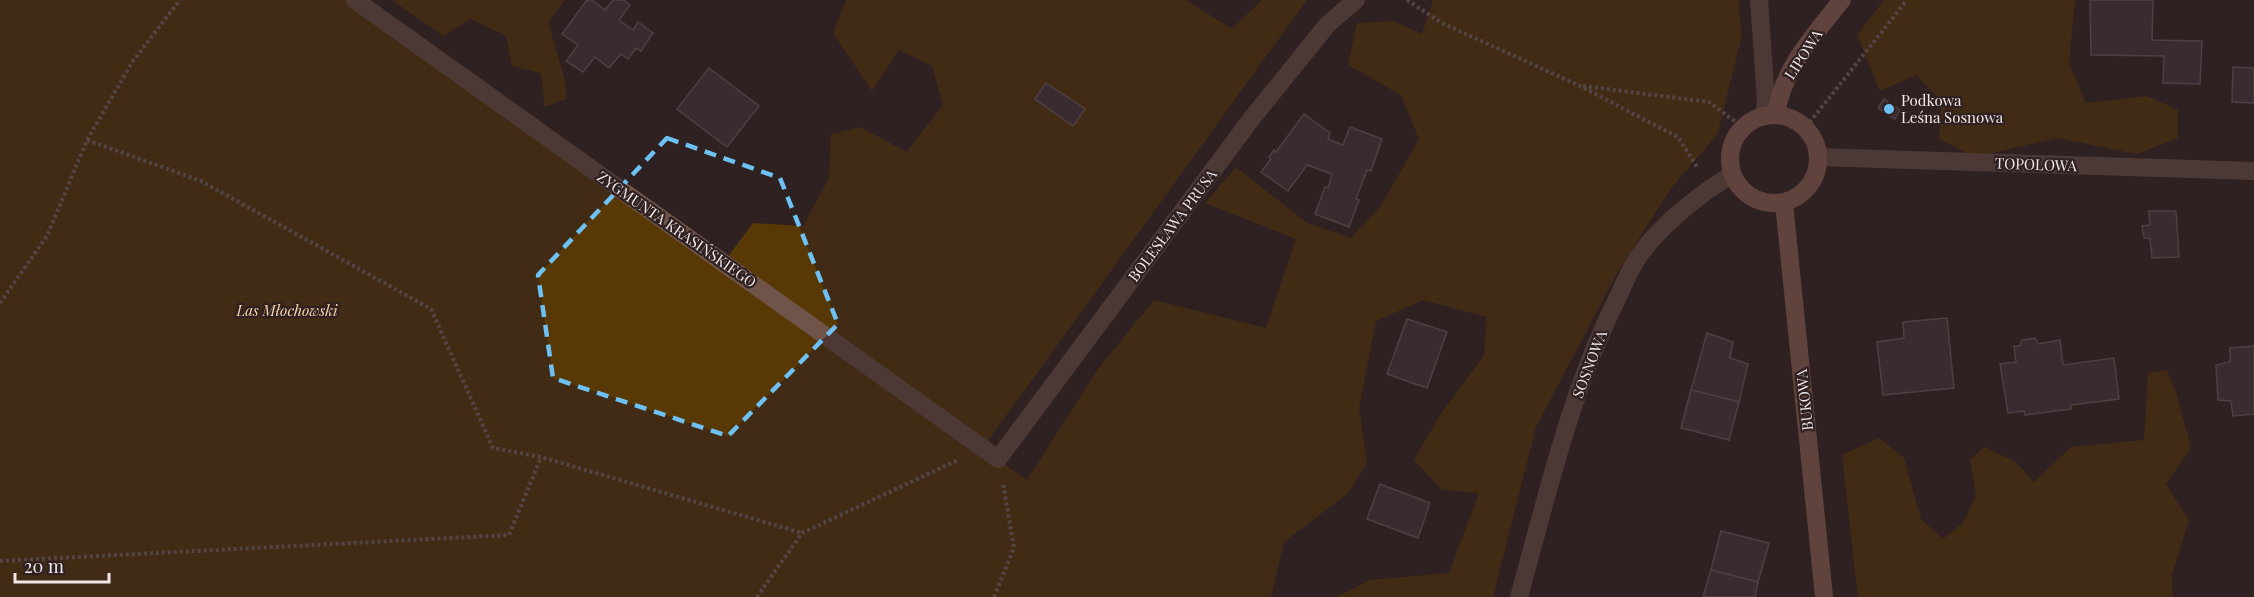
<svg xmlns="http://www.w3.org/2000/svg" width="2254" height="597" font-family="'Playfair Display',serif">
  <rect width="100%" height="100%" fill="#2f2122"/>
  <!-- green -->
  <g fill="#583804">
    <polygon points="0,0 349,0 721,266 753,223 803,226 829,178 831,134 860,127 907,152 943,105 932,66 899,50 872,91 833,33 846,0 1186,0 1232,29 1262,0 1307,0 985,445 765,297 1027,480 1098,369 1154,300 1266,328 1296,239 1205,203 1236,167 1307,223 1351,238 1381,206 1419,139 1401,95 1348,65 1357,23 1394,21 1422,34 1433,0 1738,0 1742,35 1717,135 1672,187 1618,271 1536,427 1493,597 1336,597 1370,580 1449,573 1479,493 1442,490 1414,460 1439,417 1484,355 1487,317 1423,300 1376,321 1359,408 1367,463 1347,494 1284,542 1271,597 0,597"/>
    <polygon points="392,0 565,0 548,22 564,77 567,99 544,107 543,87 540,73 512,66 506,36 471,19 443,36"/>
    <polygon points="1884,0 2075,0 2069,63 2086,103 2147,96 2178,110 2178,138 2137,154 2058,138 1975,157 1939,139 1941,101 1916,75 1880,91 1857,35"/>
    <polygon points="2167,370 2177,395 2191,448 2166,484 2189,520 2172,575 2173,597 1858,597 1842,455 1879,438 1904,458 1921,519 1943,539 1963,523 1976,496 1970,459 1984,447 2016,462 2034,482 2071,447 2144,440 2148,373"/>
  </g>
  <!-- building -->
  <g fill="#45383f" stroke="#73646b" stroke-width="1.5">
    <polygon points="587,0 592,0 605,10 613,0 623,0 630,5 619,20 633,30 638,22 653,33 641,51 636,48 628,59 621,54 609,68 595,57 583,72 566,61 578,45 562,34"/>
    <polygon points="2090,0 2153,0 2152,40 2202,41 2200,84 2163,83 2164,56 2091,55"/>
    <polygon points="2233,67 2254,68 2254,103 2232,102"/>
    <polygon points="709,68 759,106 727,147 677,109"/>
    <polygon points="1046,83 1085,109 1073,126 1035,99"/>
    <polygon points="1884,99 1900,110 1895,119 1878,108"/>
    <polygon points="1304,114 1330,133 1328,139 1343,145 1350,127 1382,139 1371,171 1367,170 1356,199 1359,200 1349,227 1315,214 1325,187 1328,188 1332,174 1307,165 1288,191 1261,172 1271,159 1269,157 1274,150 1276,152"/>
    <polygon points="2149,211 2176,211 2179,257 2152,258 2150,238 2144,238 2142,226 2150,225"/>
    <polygon points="1947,318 1954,388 1883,395 1877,342 1904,338 1903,322"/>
    <polygon points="1407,319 1447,332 1427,388 1387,374"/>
    <polygon points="1707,333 1733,342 1730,358 1748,364 1739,402 1691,390"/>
    <polygon points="2035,338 2038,344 2060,340 2063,365 2114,358 2119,399 2071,405 2071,409 2025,415 2024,411 2008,413 2000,364 2016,362 2014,346 2020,346 2022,340"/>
    <polygon points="2254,346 2254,414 2233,416 2231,401 2218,400 2216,365 2230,362 2230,348"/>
    <polygon points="1691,390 1739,402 1729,440 1681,428"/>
    <polygon points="1380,484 1430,503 1418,538 1367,519"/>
    <polygon points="1721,531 1769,543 1758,582 1711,570"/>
    <polygon points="1711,570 1758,582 1755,597 1703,597"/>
  </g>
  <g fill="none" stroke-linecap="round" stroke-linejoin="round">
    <!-- path -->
    <g stroke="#7e7272" stroke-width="4" stroke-dasharray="3 3" stroke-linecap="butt">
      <polyline points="1407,0 1442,23 1580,86 1678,137 1697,167"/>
      <polyline points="1583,86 1709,102 1741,126"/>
      <polyline points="1806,127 1907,0"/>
      <polyline points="87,140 201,181 431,309 493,448 541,457 802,533"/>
      <polyline points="0,303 47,236 87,140 133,61 180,0"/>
      <polyline points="0,561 509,535 541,457"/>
      <polyline points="757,597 802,533 958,460"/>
      <polyline points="994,597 1014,548 1003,483"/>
    </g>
    <!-- street -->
    <g stroke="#705449" stroke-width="18">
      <polyline points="355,0 998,459 1252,118 1328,24 1356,0"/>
      <polyline points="1759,0 1766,101 1764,116"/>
      <polyline points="1818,157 2254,171"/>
      <path d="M1519 597C1547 496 1570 393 1617 299 1623 286 1629 271 1637 259 1657 228 1700 193 1732 175"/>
    </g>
    <!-- secondary -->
    <g stroke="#996d5b" stroke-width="18">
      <path d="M1776 114C1783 68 1814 35 1842 0"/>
      <circle cx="1774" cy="159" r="44"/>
      <polyline points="1784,203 1824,597"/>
    </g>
  </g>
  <!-- marked area -->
  <path d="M0 0H2254V597H0ZM667 138 780 178 838 324 728 436 553 378 538 275Z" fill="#2f2122" fill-opacity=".55" fill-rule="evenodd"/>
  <path fill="none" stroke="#6dc2f3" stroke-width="4.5" stroke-dasharray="12 8" stroke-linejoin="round" d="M667 138 780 178 838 324 728 436 553 378 538 275Z"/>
  <!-- markers -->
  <circle fill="#6dc2f3" stroke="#2f2122" stroke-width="2" cx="1889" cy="109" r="6"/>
  <g text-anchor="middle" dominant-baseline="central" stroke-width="4.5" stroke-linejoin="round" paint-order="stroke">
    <!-- street labels -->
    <g font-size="15" fill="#f1e7e7" stroke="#2f2122">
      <text transform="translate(1803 54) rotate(-57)">LIPOWA</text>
      <text transform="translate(2036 164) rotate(2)">TOPOLOWA</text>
      <text transform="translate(1172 225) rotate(-53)">BOLESŁAWA PRUSA</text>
      <text transform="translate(677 229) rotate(35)">ZYGMUNTA KRASIŃSKIEGO</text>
      <text transform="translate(1589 364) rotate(-69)">SOSNOWA</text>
      <text transform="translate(1804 400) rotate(-96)">BUKOWA</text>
    </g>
    <!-- poi labels -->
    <g font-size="15" fill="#f1e7e7" stroke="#2f2122" text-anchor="start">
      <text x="1901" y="100">Podkowa<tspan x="1901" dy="17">Leśna Sosnowa</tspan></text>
    </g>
    <!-- park labels -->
    <g font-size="15" font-style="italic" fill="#fcd5a8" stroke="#2f2122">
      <text x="287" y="310">Las Młochowski</text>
    </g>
  </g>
  <!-- scale -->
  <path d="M15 573v9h94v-9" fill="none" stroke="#f1e7e7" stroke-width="3"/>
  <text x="24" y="573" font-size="18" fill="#f1e7e7" stroke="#2f2122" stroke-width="4.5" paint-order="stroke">20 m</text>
</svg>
